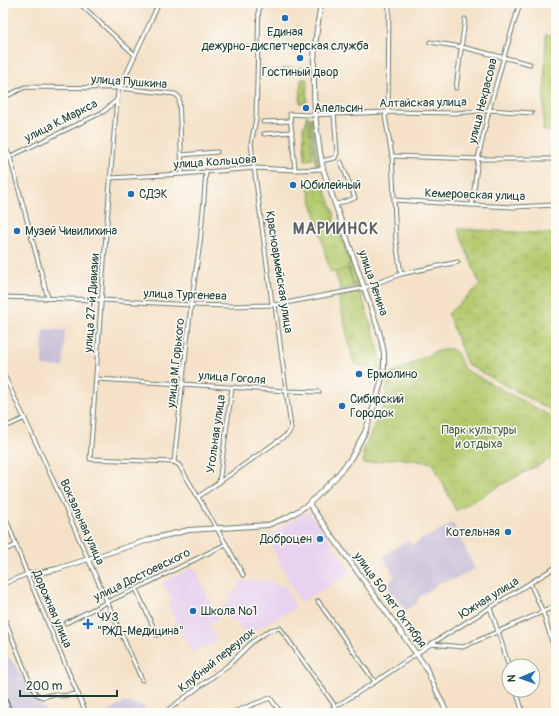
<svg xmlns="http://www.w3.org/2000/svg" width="559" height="716" font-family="Pangolin,sans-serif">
  <defs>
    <pattern id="grass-dots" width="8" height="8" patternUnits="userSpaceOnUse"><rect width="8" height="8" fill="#b5ca6e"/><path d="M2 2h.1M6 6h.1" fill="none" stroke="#9bae60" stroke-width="1.8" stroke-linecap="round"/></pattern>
    <pattern id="wetland-marsh" width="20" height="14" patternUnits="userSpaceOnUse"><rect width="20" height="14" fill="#b5ca6e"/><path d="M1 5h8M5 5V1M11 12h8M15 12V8" fill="none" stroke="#9bae60"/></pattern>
    <pattern id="park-crowns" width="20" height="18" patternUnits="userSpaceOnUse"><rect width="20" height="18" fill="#b5ca6e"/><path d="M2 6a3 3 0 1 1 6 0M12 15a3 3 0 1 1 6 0" fill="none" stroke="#9bae60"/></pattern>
  </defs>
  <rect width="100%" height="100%" fill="#fdfcf7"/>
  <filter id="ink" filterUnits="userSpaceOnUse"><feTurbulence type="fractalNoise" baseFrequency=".025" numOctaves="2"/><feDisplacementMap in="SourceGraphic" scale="8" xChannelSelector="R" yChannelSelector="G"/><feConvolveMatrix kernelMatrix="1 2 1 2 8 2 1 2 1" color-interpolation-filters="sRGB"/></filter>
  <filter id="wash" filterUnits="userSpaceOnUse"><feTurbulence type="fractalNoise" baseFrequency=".012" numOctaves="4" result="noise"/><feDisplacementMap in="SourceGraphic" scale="16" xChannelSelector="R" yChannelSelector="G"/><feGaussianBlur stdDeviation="0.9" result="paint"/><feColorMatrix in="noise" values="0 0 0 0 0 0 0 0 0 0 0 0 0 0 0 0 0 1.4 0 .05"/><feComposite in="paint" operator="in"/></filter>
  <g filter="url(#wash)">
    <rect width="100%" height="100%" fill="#f4e1c7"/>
    <!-- built -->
    <g fill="#e7d2ef">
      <polygon points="308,512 310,513 352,572 300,603 267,537 304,513"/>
      <polygon points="194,567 218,619 209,624 217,641 191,653 167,603 172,601 162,582"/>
      <polygon points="240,581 272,581 277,586 285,586 296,608 245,635 238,623 225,616 222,608 229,601 229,596 238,589"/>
    </g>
    <!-- industrial -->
    <g fill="#c8bfd8">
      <polygon points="43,329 65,330 63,367 42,366"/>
      <polygon points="453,523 475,569 455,579 441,582 417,599 418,602 406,610 387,585 395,577 383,555 409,540 411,545"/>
      <polygon points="3,648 40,704 49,713 3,713"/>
      <polygon points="125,702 144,707 147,713 106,713"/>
    </g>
    <!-- grass -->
    <g fill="url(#grass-dots)" stroke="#6a8451">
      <polygon points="308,67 307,72 282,71 282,68"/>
      <polygon points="302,79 307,79 307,103 300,103 301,80 302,80"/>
      <polygon points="306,116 308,116 313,159 305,160 303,126 306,126"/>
      <polygon points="313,117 315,146 319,166 316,167 310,118"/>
      <polygon points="340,228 361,287 356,289 355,286 354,286 348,265 350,264 340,237 341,237 339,229"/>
    </g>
    <!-- wetland -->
    <g fill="url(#wetland-marsh)" stroke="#6a8451">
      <polygon points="546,34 556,36 556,131 543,131"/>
      <polygon points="458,229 556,234 556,413 467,364 448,314 480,285"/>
    </g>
    <!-- park -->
    <g fill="url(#park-crowns)" stroke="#6a8451">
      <polygon points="323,183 335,216 333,217 350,264 348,265 354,286 341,290 334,270 330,272 308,187"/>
      <polygon points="360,291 379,351 381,369 380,370 356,365 353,360 338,295"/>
      <polygon points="447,349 452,349 457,353 464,369 556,419 556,456 510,480 456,511 433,463 397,458 364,464 363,451 382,409 390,375 434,352"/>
    </g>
    <!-- pitch -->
    <polygon fill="#b5ca6e" stroke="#6a8451" points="348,268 354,286 341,290 335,272"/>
  </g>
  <g filter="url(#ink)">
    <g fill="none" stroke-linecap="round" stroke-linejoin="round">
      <defs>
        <g id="minor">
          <polyline points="79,3 135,55"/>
          <polyline points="389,3 388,112 385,116 392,156 396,241 401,274"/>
          <polyline points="545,3 556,6"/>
          <polyline points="430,42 462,47 530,64"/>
          <polyline points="456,88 465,19"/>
          <polyline points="3,98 25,87 119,88 175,94 179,97 182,174"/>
          <path d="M117 100C106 219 99 339 90 459L174 462 179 465 226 544 243 575"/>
          <polyline points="263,122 291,121"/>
          <polyline points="264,134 292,132"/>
          <polyline points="3,143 10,157 48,298"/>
          <polyline points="181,155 217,152"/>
          <polyline points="392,156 478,159 556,159"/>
          <polyline points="3,160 103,112 117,100 118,92 159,3"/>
          <polyline points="321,161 335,158 337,153 334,114"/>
          <polyline points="295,170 290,114 309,115 388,112 456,113 489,110 532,113"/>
          <polyline points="110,178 182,174 255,168 295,170 323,169"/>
          <polyline points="394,200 472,205 514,207 556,205"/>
          <polyline points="335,205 355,198 341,162"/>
          <polyline points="472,205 478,159 489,110 505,53 520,3"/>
          <polyline points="3,297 102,300 191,305 231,306 275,305 364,288 401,274 458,262"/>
          <polyline points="3,373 44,460 142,680"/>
          <polyline points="96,379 183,384 286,391 319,392"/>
          <polyline points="3,428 25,418"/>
          <polyline points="174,462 191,305 200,243 204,199 206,171"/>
          <polyline points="219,483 232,388"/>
          <polyline points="198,497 288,434 291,428 275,305 272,303 251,144 256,119 259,3"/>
          <polyline points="3,511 27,574 86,713"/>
          <polyline points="3,551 16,545"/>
          <polyline points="530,583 543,612 556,655"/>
          <polyline points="3,584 27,574"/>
          <polyline points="136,589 157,635"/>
          <polyline points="318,601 375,682"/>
          <polyline points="490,608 498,631 509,667"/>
          <polyline points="3,615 30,683 36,694 42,697 55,694 61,696 78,694"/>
          <polyline points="66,623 107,602 136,589 226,544"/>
          <polyline points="431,644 463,647 556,606"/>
          <polyline points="516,690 523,713"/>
          <polyline points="168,710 230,664 252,642 270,630 280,628 335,706"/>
          <polyline points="231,713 270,698 281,713"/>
          <polyline points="325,713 375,682 431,644 556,567"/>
        </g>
        <g id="major">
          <polyline points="309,504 425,666 447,713"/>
          <path d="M27 574 43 572 57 569 155 538 189 530 268 525 288 517 309 504 336 477 351 458 365 432 377 397 382 378 384 366V353L381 339 378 328 323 169C316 134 313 100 314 65 314 44 318 23 321 3"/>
        </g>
      </defs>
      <!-- minor casing -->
      <use href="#minor" stroke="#6a7667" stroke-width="5"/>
      <!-- major casing -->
      <use href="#major" stroke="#6a7667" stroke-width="6"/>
      <!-- minor -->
      <use href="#minor" stroke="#fff" stroke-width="3"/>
      <!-- major -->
      <use href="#major" stroke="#fff" stroke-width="4"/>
      <!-- rail -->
      <polyline stroke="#1f3d34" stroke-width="1" points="3,689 13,713"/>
    </g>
  </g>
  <!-- markers -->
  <g fill="#1f6fb2" stroke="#fdfcf7" stroke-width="1.5">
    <circle cx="285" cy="18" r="4"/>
    <circle cx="300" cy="58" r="4"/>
    <circle cx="306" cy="108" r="4"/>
    <circle cx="293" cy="185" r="4"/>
    <circle cx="131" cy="194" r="4"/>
    <circle cx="17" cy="231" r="4"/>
    <circle cx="359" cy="374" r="4"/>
    <circle cx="342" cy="406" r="4"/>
    <circle cx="508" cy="532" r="4"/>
    <circle cx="320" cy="539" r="4"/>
    <circle cx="193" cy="611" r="4"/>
    <path d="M86 618h4v4h4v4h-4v4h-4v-4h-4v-4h4z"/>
  </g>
  <g text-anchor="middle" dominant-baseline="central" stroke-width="3" stroke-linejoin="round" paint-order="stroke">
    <!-- poi labels -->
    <g font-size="12" fill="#1f3d34" stroke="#fdfcf7" text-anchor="start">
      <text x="285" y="32" text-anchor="middle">Единая<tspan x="285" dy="14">дежурно-диспетчерская служба</tspan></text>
      <text x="300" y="72" text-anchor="middle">Гостиный двор</text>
      <text x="314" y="108">Апельсин</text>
      <text x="301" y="185">Юбилейный</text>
      <text x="139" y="194">СДЭК</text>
      <text x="25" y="231">Музей Чивилихина</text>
      <text x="367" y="374">Ермолино</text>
      <text x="350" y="399">Сибирский<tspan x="350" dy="14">Городок</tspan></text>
      <text x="500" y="532" text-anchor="end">Котельная</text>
      <text x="312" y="539" text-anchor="end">Доброцен</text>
      <text x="201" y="611">Школа №1</text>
      <text x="97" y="617">ЧУЗ<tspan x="97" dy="14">"РЖД-Медицина"</tspan></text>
    </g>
    <!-- street labels -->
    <g font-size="12" fill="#1f3d34" stroke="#fdfcf7">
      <text transform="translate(129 82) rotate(4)">улица Пушкина</text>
      <text transform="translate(483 101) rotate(-76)">улица Некрасова</text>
      <text transform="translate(423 103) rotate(-1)">Алтайская улица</text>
      <text transform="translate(61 121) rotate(-27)">улица К.Маркса</text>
      <text transform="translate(215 162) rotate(-4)">улица Кольцова</text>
      <text transform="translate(475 195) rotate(2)">Кемеровская улица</text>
      <text transform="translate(279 272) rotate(81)">Красноармейская улица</text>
      <text transform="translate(373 283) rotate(71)">улица Ленина</text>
      <text transform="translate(185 295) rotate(2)">улица Тургенева</text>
      <text transform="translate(92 303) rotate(-86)">улица 27-й Дивизии</text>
      <text transform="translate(176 363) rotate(-84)">улица М.Горького</text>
      <text transform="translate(232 378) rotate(4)">улица Гоголя</text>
      <text transform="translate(216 434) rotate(-82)">Угольная улица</text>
      <text transform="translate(82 522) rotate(66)">Вокзальная улица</text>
      <text transform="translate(142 575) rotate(-26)">улица Достоевского</text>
      <text transform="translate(489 598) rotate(-32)">Южная улица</text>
      <text transform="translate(390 600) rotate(54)">улица 50 лет Октября</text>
      <text transform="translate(52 609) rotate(67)">Дорожная улица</text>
      <text transform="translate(217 660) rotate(-39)">Клубный переулок</text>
    </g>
    <!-- park labels -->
    <g font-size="12" fill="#446042" stroke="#fdfcf7">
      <text x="479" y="430">Парк культуры<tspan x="479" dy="14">и отдыха</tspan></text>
    </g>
    <!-- district labels -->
    <g font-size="16" font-weight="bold" letter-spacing="1" fill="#5d6265" stroke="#fdfcf7">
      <text x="336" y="229">МАРИИНСК</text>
    </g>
  </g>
  <!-- margin -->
  <rect width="559" height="716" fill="none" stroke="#fdfcf7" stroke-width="16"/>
  <!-- north arrow -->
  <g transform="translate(521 678) rotate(268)"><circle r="19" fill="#fdfcf7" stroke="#a4b0a9"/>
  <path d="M0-3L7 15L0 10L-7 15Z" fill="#1f6fb2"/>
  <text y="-6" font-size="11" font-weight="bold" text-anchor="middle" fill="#1f3d34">N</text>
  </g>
  <!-- scale -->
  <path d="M20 690v6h97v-6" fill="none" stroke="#1f3d34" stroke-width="2"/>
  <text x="26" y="690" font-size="12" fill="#1f3d34" stroke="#fdfcf7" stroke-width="3" paint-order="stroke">200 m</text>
</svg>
